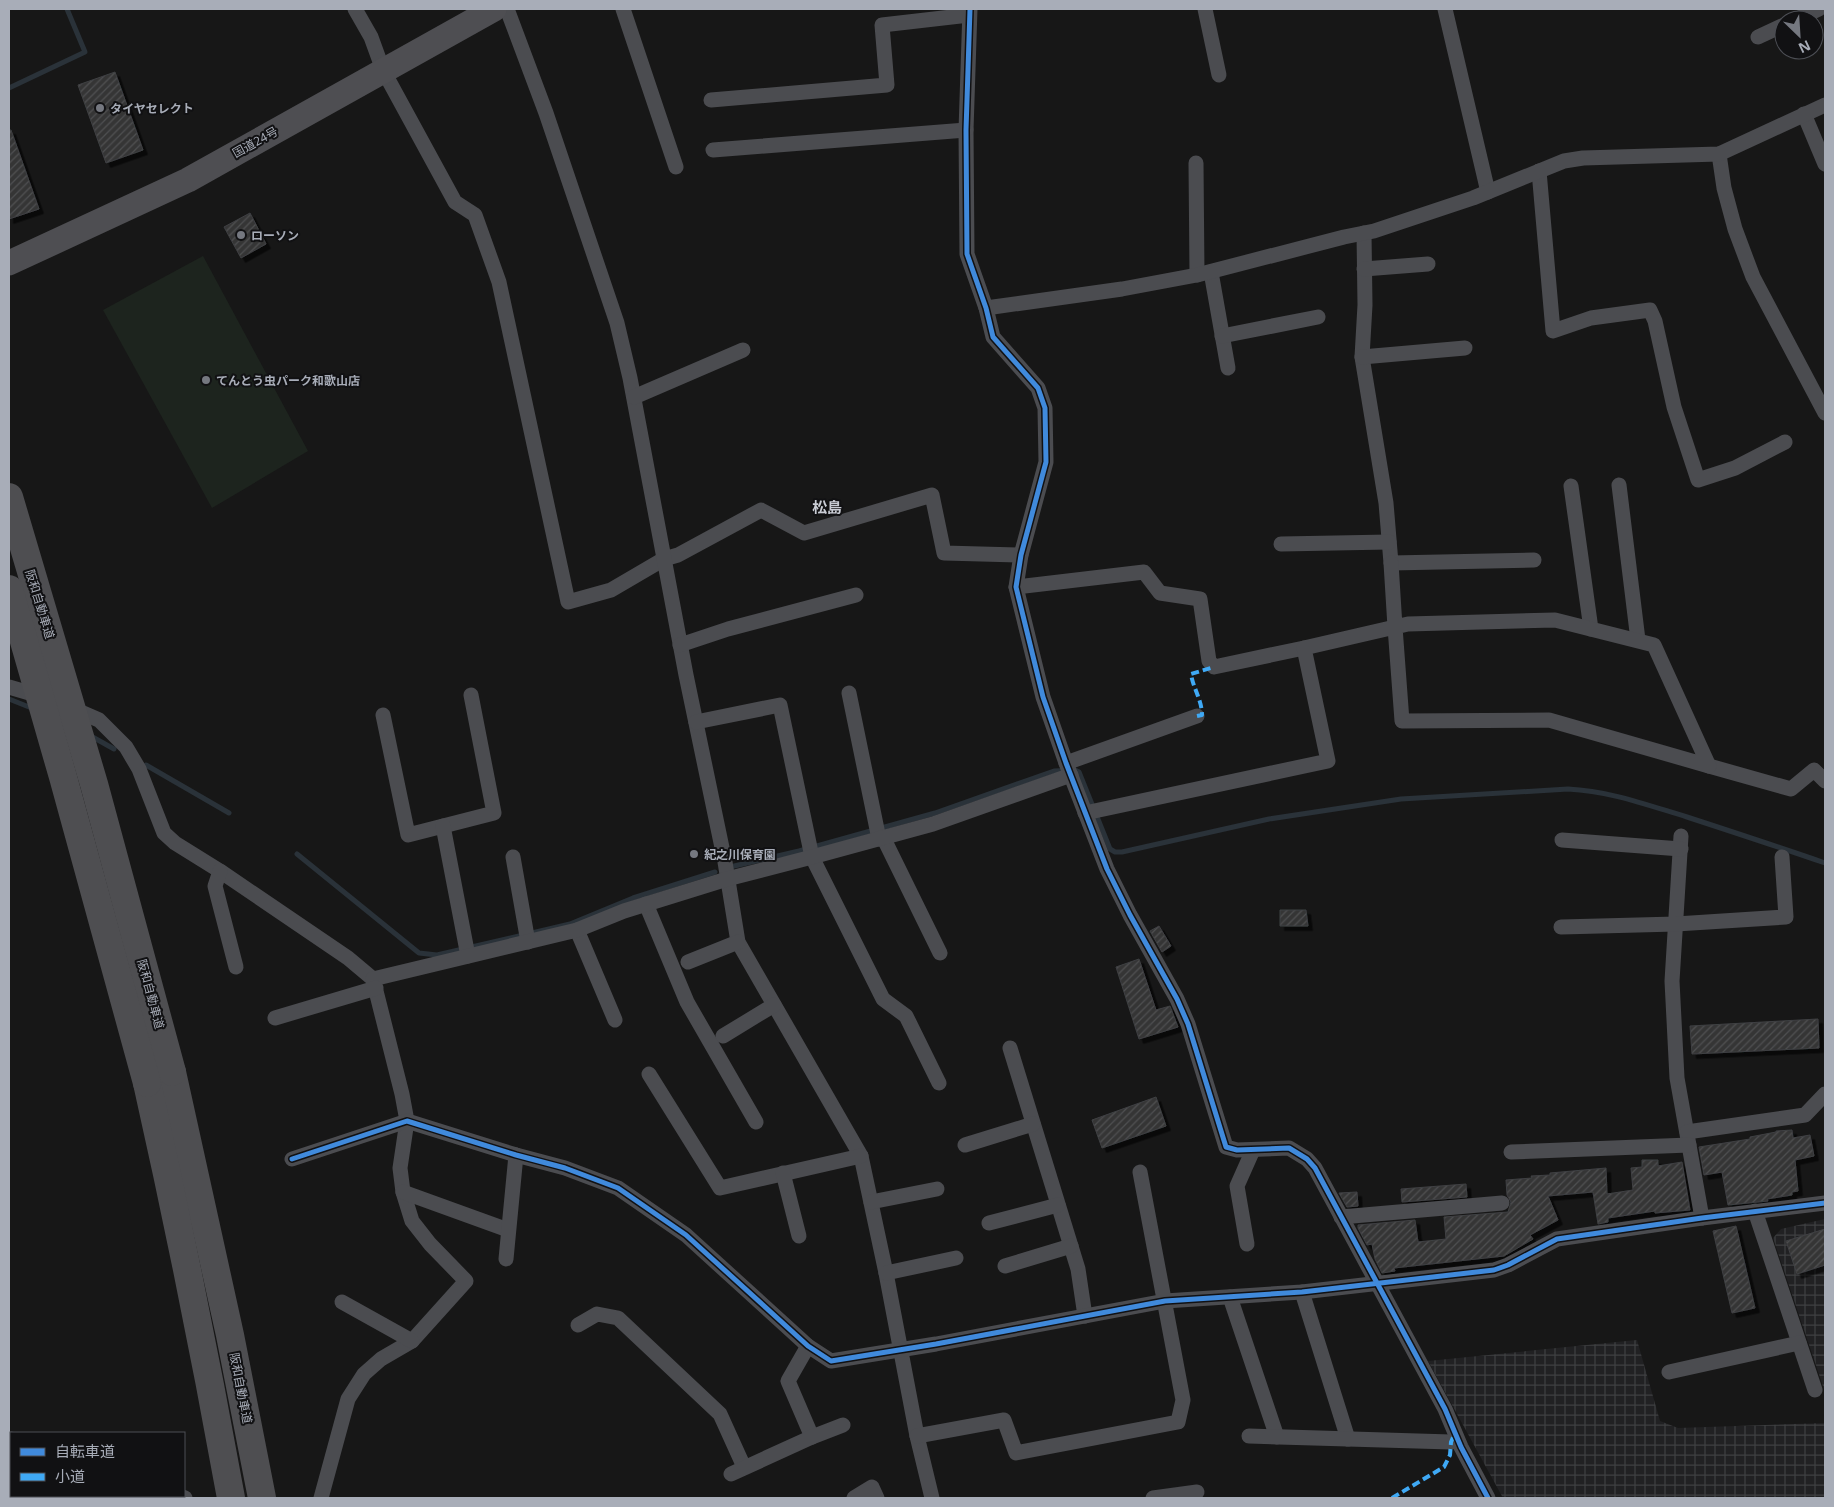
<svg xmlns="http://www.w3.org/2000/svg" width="1834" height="1507" font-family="'Noto Sans','Noto Sans JP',sans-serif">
  <defs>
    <pattern id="industrial-grid" width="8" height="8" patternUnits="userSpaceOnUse" patternTransform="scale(1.25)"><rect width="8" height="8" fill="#212123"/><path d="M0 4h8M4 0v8" fill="none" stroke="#3e3f41"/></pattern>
    <pattern id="building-hatch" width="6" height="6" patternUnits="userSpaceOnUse" patternTransform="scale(1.25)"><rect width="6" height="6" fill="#353536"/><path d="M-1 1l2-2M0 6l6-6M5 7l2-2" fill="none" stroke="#4f5051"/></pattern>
    <filter id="shadow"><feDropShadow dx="4.5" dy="4.5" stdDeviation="0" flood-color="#0009"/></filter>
  </defs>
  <rect width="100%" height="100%" fill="#171717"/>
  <!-- industrial -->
  <g fill="url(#industrial-grid)">
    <polygon points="1825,1219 1825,1392 1773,1238 1781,1229"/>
    <polygon points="1637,1340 1660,1421 1678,1428 1825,1423 1825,1498 1503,1498 1428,1361"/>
  </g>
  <!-- park -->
  <polygon fill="#1d241e" points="203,256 308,451 212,508 103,310"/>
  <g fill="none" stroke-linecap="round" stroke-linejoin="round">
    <!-- stream -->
    <g stroke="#2a3239" stroke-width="5">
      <polyline points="9,88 85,52 67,9"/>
      <polyline points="9,699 34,709"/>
      <polyline points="89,735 114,749"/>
      <polyline points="146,765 229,813"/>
      <polyline points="297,854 419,953 437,955 570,924 633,898 715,872"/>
      <path d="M730 867 799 851 935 813 1054 771 1075 770 1079 772 1110 849 1115 852H1122L1269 819 1401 799 1568 789C1610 791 1647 805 1687 817 1733 832 1779 847 1825 863"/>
    </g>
  </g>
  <!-- building -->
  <g fill="url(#building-hatch)" stroke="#3f4043" filter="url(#shadow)">
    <polygon points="115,72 143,150 106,163 78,85"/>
    <polygon points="9,130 11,130 39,209 9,219"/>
    <polygon points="250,213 266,244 241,258 224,227"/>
    <polygon points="1280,910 1306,910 1308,926 1280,926"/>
    <polygon points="1159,926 1171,946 1162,952 1150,931"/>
    <polygon points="1139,959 1156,1010 1170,1006 1178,1027 1139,1039 1116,967"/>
    <polygon points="1818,1019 1819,1048 1692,1054 1690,1026"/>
    <polygon points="1156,1097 1166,1126 1102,1148 1092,1120"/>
    <polygon points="1792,1130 1793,1138 1810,1135 1814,1156 1795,1160 1798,1191 1792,1192 1792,1195 1767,1199 1768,1201 1728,1205 1722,1172 1704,1175 1699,1147 1750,1139 1750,1137 1776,1132 1776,1131"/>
    <polygon points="1642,1160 1658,1160 1658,1166 1682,1162 1690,1210 1655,1213 1655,1211 1608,1218 1608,1222 1598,1224 1593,1192 1548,1196 1558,1220 1530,1235 1533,1239 1504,1256 1394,1268 1395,1271 1382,1273 1375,1259 1372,1244 1367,1245 1358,1228 1358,1225 1415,1220 1418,1242 1446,1239 1444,1217 1508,1212 1511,1202 1507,1195 1506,1180 1532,1178 1531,1176 1550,1175 1550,1173 1606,1168 1607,1194 1633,1190 1631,1168 1642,1167"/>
    <polygon points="1466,1184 1467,1197 1402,1202 1401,1189"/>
    <polygon points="1357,1192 1358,1206 1347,1207 1339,1193"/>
    <polygon points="1736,1226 1755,1308 1732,1313 1713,1231"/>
    <polygon points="1825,1229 1825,1265 1797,1274 1786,1241"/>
  </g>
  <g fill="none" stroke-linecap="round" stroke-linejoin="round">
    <!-- minor -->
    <g stroke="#4b4c50" stroke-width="15">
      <polyline points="355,9 371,37 383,70 455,202 475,215 499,282 568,602 611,590 664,559 678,555 761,510 804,533 932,495 944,553 1021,555"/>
      <polyline points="507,9 546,113 617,323 630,378 686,675 725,862 738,942 861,1156 886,1273 917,1436 932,1498"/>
      <polyline points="623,9 676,167"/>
      <polyline points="970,9 966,130 967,254 986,308 993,337 1038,388 1045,408 1046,462 1021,555 1016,587 1043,697 1066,763 1107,869 1130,915 1177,999 1188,1024 1226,1147 1237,1150 1289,1148 1307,1159 1315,1168 1445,1409 1461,1447 1488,1498"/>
      <polyline points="1205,9 1219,75"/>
      <polyline points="1445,9 1488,192"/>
      <polyline points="1795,20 1819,9"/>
      <polyline points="1758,37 1784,25"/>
      <polyline points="711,100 887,85 882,25 969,15"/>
      <polyline points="1804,114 1825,164"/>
      <polyline points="713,150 966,130"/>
      <polyline points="1719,154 1724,188 1735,229 1753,277 1825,413"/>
      <polyline points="1196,163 1197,275"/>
      <polyline points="1539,171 1553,331 1591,318 1650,310 1655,321 1674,407 1698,480 1735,468 1785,442"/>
      <polyline points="1364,233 1365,305 1362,357 1386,503 1391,563 1534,560"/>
      <polyline points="1364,269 1428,264"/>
      <polyline points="1211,272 1228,368"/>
      <polyline points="986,308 1122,289 1197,275 1344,237 1374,231 1473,198 1564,161 1583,158 1719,154 1825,105"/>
      <polyline points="1222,336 1318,317"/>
      <polyline points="1362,357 1465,348"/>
      <polyline points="634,397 743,350"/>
      <polyline points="1619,485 1638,640"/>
      <polyline points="1571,486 1591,629"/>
      <polyline points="1281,544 1389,542"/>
      <polyline points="1016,587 1144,572 1160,593 1200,599 1209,661 1214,667 1304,648"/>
      <polyline points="680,645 728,629 856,595"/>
      <polyline points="9,687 43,697"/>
      <polyline points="849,693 879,839"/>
      <polyline points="69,707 99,720 126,747 139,769 164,833 175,843 220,871 348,958 373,979 402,1094 407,1121 400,1168 403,1192 412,1221 430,1244 466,1281 412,1341 381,1359 364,1374 348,1399 321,1498"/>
      <polyline points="383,715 408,835 494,813 471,695"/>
      <polyline points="696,722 780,705 812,857 883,999 906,1016 939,1083"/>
      <polyline points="1066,763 1197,716"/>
      <polyline points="1709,766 1791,789 1814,770 1825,781"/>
      <polyline points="1085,813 1328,761 1304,648 1395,627 1402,721 1549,720 1709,766 1654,645 1555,620 1408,624 1395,627 1391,563"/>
      <polyline points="443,826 468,956"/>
      <polyline points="1681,836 1672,981 1677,1078 1702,1218"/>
      <polyline points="883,837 940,953"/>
      <polyline points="1562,840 1681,849"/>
      <polyline points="513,857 528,942"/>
      <polyline points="220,871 215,886 236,967"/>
      <polyline points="646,904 687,1002 756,1122"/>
      <polyline points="1561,927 1676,924 1786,917 1782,857"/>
      <polyline points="577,930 615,1020"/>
      <polyline points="688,962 738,942"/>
      <polyline points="373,979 577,930 624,911 727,879 812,857 933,824 1071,775"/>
      <polyline points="275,1018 376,988"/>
      <polyline points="723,1036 774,1005"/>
      <polyline points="1010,1048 1078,1269 1085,1316"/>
      <polyline points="649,1074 720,1188 861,1156"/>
      <polyline points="1687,1132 1805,1115 1825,1094"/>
      <polyline points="965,1145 1033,1124"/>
      <polyline points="1511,1152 1689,1145"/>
      <polyline points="292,1159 407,1121 516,1155 565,1168 618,1188 686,1235 808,1346 831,1361 936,1344 1165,1301 1302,1292 1494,1270 1508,1265 1557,1239 1702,1218 1825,1203"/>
      <polyline points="783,1173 799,1236"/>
      <polyline points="403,1192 508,1230"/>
      <polyline points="871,1202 937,1189"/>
      <polyline points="1755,1211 1815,1390"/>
      <polyline points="1341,1217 1502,1203"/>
      <polyline points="989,1223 1058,1205"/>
      <polyline points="1247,1244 1237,1186 1253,1150"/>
      <polyline points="506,1259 516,1155"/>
      <polyline points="1005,1266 1071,1246"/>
      <polyline points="886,1273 956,1258"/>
      <polyline points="1302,1292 1348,1439"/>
      <polyline points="1230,1297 1277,1437"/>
      <polyline points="342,1302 412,1341"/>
      <polyline points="578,1325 597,1314 618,1318 720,1414 744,1467"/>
      <polyline points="808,1346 788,1381 812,1437"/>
      <polyline points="1669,1372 1799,1343"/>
      <polyline points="917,1436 1004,1420 1016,1453 1178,1422 1183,1400 1140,1172"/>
      <polyline points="1249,1436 1451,1442"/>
      <polyline points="9,1439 11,1439"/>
      <polyline points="731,1474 812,1437 843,1425"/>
      <polyline points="180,1496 185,1498"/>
      <polyline points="854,1498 872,1487 877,1498"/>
      <polyline points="1153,1498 1197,1492"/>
    </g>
    <!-- trunk -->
    <polyline stroke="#4e4e52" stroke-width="25" points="9,263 188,180 494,9"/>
    <!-- motorway -->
    <g stroke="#4e4e51" stroke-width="28">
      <polyline points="172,1072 230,1335 262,1498"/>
      <path d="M147 1083C178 1221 206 1359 231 1498"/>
    </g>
    <!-- motorway-bridge -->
    <g stroke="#4e4e51" stroke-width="28">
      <polyline points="9,497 94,784 172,1072"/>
      <polyline points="9,589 63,777 147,1083"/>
    </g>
    <!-- quiet -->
    <g stroke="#3fa9f5" stroke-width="4" stroke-dasharray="8 4" stroke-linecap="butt">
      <path d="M1197 716 1202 715C1202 700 1193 688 1191 674L1214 667"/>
      <polyline points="1392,1498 1444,1467 1450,1455 1451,1442 1455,1433"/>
    </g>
    <defs>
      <g id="cycleway">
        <polyline points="970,9 966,130 967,254 986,308 993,337 1038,388 1045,408 1046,462 1021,555 1016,587 1043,697 1066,763 1107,869 1130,915 1177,999 1188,1024 1226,1147 1237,1150 1289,1148 1307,1159 1315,1168 1445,1409 1461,1447 1488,1498"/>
        <polyline points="292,1159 407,1121 516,1155 565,1168 618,1188 686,1235 808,1346 831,1361 936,1344 1165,1301 1302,1292 1494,1270 1508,1265 1557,1239 1702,1218 1825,1203"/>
      </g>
    </defs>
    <!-- cycleway casing -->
    <use href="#cycleway" stroke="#111113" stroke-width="8"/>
    <!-- cycleway -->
    <use href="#cycleway" stroke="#408adc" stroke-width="5"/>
  </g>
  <!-- markers -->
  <g fill="#757880" stroke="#111113" stroke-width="2">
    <circle cx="100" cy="108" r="5"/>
    <circle cx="241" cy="235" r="5"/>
    <circle cx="206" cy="380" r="5"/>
    <circle cx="694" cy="854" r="5"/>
  </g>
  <g text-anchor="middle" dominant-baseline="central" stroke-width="4" stroke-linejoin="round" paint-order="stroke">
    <!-- poi labels -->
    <g font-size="12" font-weight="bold" fill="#a8adb8" stroke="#111113" text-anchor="start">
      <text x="110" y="108">タイヤセレクト</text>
      <text x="251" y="235">ローソン</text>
      <text x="216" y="380">てんとう虫パーク和歌山店</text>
      <text x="704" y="854">紀之川保育園</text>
    </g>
    <!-- street labels -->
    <g font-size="12" fill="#a8adb8" stroke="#111113">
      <text transform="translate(255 142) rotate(-29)">国道24号</text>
      <text transform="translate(40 604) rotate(73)">阪和自動車道</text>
      <text transform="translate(151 994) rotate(75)">阪和自動車道</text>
      <text transform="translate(241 1388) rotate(79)">阪和自動車道</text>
    </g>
    <!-- quarter labels -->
    <g font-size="15" font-weight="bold" fill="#c9ccd4" stroke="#111113">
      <text x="827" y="507">松島</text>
    </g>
  </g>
  <!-- border -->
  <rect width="1834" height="1507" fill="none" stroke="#a8adb8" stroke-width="20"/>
  <!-- legend -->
  <rect x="10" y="1432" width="175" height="65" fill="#111113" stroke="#4d4f55"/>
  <rect x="20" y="1448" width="25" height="8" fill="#408adc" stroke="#4d4f55"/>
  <text x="55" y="1457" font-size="15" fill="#a8adb8">自転車道</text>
  <rect x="20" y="1473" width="25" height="8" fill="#3fa9f5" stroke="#4d4f55"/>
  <text x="55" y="1482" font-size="15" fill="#a8adb8">小道</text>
  <!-- north arrow -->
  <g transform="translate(1799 35) rotate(155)"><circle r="24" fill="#111113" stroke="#4d4f55"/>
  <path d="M0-4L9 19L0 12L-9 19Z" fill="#757880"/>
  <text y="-8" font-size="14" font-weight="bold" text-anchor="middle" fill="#a8adb8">N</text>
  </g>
</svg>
